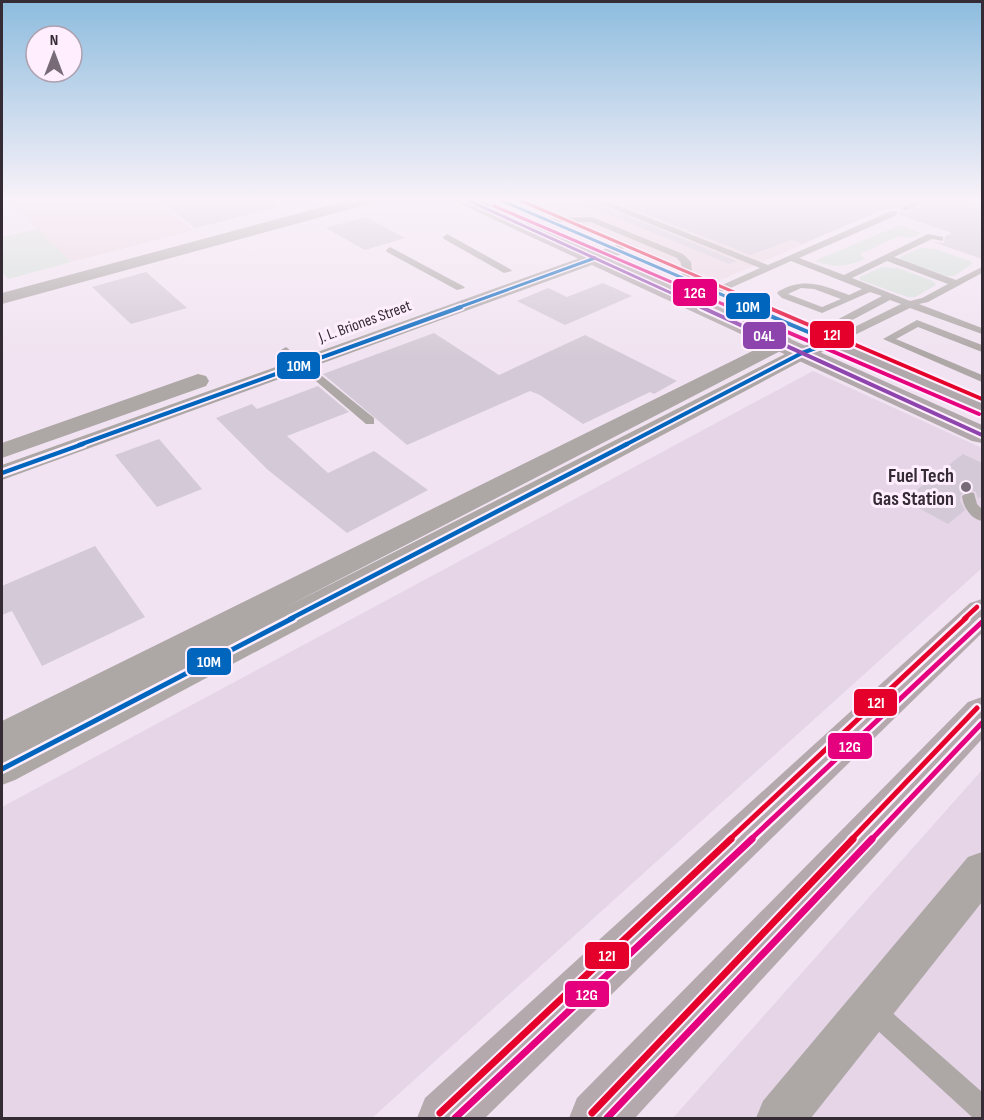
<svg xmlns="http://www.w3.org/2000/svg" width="984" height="1120" font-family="'Sofia Sans Condensed',sans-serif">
  <rect width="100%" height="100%" fill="#f1e3f1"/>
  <!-- commercial -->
  <g fill="#ecd7e0">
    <polygon points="6,199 151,199 194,230 71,262"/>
    <polygon points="514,199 908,199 716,282 708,281"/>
  </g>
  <!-- industrial -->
  <g fill="#e5d5e6">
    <polygon points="813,371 982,448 982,568 372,1118 2,1118 2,807"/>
    <polygon points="982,770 982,1118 673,1118"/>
  </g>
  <!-- green -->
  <g fill="#d3ded7">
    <path d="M900 225 921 233 910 238 899 236 860 254 865 259C846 267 834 268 815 261Z"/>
    <polygon points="38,229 71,262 8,279 2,271 2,237"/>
    <polygon points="920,248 935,249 970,261 972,264 954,276 947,276 900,260 900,257"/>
    <polygon points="882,267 898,268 933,281 936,285 915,297 908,297 860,280 860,277"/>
  </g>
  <!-- building -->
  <g fill="#d4cad7">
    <polygon points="158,199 274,199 275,208 195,228"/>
    <polygon points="571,199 587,199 737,261 729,264"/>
    <polygon points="608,199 913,199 898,209 884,209 802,244 792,240 750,255"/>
    <polygon points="931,199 954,199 982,208 982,259 933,242 944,243 945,237 952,233 899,215 899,211 908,213"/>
    <polygon points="365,217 373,221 405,238 365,250 326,228"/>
    <polygon points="146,272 187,308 131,324 92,287"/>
    <polygon points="603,283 632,296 565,325 517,301 548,288 567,297"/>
    <polygon points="434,333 499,375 585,335 677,381 654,394 650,392 583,424 540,395 530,391 407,445 323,374"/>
    <polygon points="318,386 349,412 287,436 328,473 374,451 428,490 347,533 268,470 216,418 252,404 257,409"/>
    <polygon points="159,439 202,489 157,507 115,455"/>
    <polygon points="963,454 982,463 982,496 978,499 976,492 969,490 961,494 960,501 965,510 948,524 904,500"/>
    <polygon points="95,546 145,617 42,666 12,611 2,615 2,586"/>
  </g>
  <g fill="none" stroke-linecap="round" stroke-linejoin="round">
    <!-- service -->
    <g fill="#ada7a6" fill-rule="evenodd">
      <path d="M589 199H601L768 265 891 211H897V215L799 258 844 275 928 234 943 237V241L932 239 894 257 956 280 982 267V273L928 302 919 304 982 328V334L910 308 836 344H828V340L901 304 890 300 839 327 806 334V330L831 323 882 296 870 292 822 313 782 298 777 293 779 291C804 277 823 285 849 295L862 289 791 261 717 294H711V290L760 268ZM887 261 948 284 922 298 910 301 852 278ZM801 288 814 289 841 299 822 307 788 294Z"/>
      <polygon points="918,199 929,199 907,211 900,209"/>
      <polygon points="592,217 683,254 691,262 693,281 688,284 683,281 681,263 677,258 591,222 545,222 541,220 545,218"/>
      <polygon points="447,234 510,269 512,271 504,273 444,239 443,237"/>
      <polygon points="390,247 463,286 465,288 457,290 387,252 386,250"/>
      <polygon points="917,320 982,345 982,352 918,327 896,339 982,375 982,382 883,339"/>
      <polygon points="286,347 374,418 374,424 366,424 282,352 281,350"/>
      <path d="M969 492 974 493 977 504 982 509V521C971 519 963 507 962 496Z"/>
      <polygon points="872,998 880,1002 982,1092 982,1118 973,1118 864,1018 860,1010 864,1002"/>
    </g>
    <!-- minor -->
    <g fill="#ada7a6" fill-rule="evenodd">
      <polygon points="352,199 378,199 376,202 2,304 2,293"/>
      <polygon points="616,245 622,246 624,250 622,254 2,480 2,465"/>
      <polygon points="783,336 790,338 793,342 790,346 284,608 795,349 832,336 839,338 842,342 839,346 809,357 15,780 2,785 2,721"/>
      <polygon points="198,374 206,376 209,381 206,386 2,458 2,443"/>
      <polygon points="982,852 982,902 811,1118 756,1118 763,1101 968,857"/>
    </g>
    <!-- primary -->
    <g fill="#b1a8ab" fill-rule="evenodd">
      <polygon points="456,199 479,199 982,425 982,443 972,441 458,203"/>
      <polygon points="841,339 982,398 982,415 973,413 833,351 829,346 833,341"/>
    </g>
    <!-- trunk -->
    <g fill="#b4aaae" fill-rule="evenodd">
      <polygon points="982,599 982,633 485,1118 417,1118 425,1098 970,603"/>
      <polygon points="982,697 982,739 635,1118 569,1118 577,1098 968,702"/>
    </g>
    <defs>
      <g id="bus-1-far3">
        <polyline points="498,199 753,308"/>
        <polyline points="457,308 595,258"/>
      </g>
      <g id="bus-1-far2">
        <polyline points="749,307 832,342"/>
        <polyline points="79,445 461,307"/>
        <polyline points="625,445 802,353 832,342"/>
      </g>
      <g id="bus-1-far1">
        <polyline points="2,473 83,444"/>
        <polyline points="290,619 627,444"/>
      </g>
      <polyline id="bus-1" points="2,769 293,618"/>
      <polyline id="bus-2-far3" points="494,206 732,308"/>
      <polyline id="bus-2-far2" points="729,307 979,414"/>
      <g id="bus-2-far1">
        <polyline points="750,840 982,622"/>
        <polyline points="871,840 982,723"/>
      </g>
      <g id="bus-2">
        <polyline points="455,1118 752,839"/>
        <polyline points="607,1118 872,839"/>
      </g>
      <polyline id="bus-3-far4" points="517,199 771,308"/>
      <polyline id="bus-3-far3" points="767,307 982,399"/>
      <polyline id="bus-3-far2" points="964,619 977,607"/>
      <g id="bus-3-far1">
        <polyline points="729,840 966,618"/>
        <polyline points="851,840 977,708"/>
      </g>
      <g id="bus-3">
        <polyline points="440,1113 731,839"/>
        <polyline points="592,1113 853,839"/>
      </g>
      <polyline id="bus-4-far1" points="465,199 704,308"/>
      <polyline id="bus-4" points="701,307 982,435"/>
    </defs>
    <!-- bus-1-far3 casing -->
    <use href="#bus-1-far3" stroke="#feeefe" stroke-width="6"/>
    <!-- bus-1-far2 casing -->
    <use href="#bus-1-far2" stroke="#feeefe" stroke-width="8"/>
    <!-- bus-1-far1 casing -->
    <use href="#bus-1-far1" stroke="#feeefe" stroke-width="9"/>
    <!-- bus-1 casing -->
    <use href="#bus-1" stroke="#feeefe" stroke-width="10"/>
    <!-- bus-2-far3 casing -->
    <use href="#bus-2-far3" stroke="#feeefe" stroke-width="6"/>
    <!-- bus-2-far2 casing -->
    <use href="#bus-2-far2" stroke="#feeefe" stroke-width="8"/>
    <!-- bus-2-far1 casing -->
    <use href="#bus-2-far1" stroke="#feeefe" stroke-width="10"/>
    <!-- bus-2 casing -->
    <use href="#bus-2" stroke="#feeefe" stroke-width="11"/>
    <!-- bus-3-far4 casing -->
    <use href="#bus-3-far4" stroke="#feeefe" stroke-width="6"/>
    <!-- bus-3-far3 casing -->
    <use href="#bus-3-far3" stroke="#feeefe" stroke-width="8"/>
    <!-- bus-3-far2 casing -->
    <use href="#bus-3-far2" stroke="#feeefe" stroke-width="9"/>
    <!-- bus-3-far1 casing -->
    <use href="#bus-3-far1" stroke="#feeefe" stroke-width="10"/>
    <!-- bus-3 casing -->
    <use href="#bus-3" stroke="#feeefe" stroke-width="11"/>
    <!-- bus-4-far1 casing -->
    <use href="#bus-4-far1" stroke="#feeefe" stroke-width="6"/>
    <!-- bus-4 casing -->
    <use href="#bus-4" stroke="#feeefe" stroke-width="8"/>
    <!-- bus-1-far3 -->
    <use href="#bus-1-far3" stroke="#0065bd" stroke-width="3"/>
    <!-- bus-1-far2 -->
    <use href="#bus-1-far2" stroke="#0065bd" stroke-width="4"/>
    <!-- bus-1-far1 -->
    <use href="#bus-1-far1" stroke="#0065bd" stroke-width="4.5"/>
    <!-- bus-1 -->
    <use href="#bus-1" stroke="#0065bd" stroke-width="5"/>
    <!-- bus-2-far3 -->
    <use href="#bus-2-far3" stroke="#e5007d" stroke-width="3"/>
    <!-- bus-2-far2 -->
    <use href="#bus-2-far2" stroke="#e5007d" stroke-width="4"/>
    <!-- bus-2-far1 -->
    <use href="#bus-2-far1" stroke="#e5007d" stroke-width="5"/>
    <!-- bus-2 -->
    <use href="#bus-2" stroke="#e5007d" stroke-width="7"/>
    <!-- bus-3-far4 -->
    <use href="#bus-3-far4" stroke="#e4002b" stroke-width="3"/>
    <!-- bus-3-far3 -->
    <use href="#bus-3-far3" stroke="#e4002b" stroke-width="4"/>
    <!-- bus-3-far2 -->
    <use href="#bus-3-far2" stroke="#e4002b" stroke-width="4.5"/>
    <!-- bus-3-far1 -->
    <use href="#bus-3-far1" stroke="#e4002b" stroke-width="5"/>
    <!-- bus-3 -->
    <use href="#bus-3" stroke="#e4002b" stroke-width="7"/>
    <!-- bus-4-far1 -->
    <use href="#bus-4-far1" stroke="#8e44ad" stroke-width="3"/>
    <!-- bus-4 -->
    <use href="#bus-4" stroke="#8e44ad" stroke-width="4"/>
  </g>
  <!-- sky -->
  <linearGradient id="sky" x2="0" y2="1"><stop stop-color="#8dbcde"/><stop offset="0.56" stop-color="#f9f2f9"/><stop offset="1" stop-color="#f9f2f9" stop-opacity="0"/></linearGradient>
  <rect width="984" height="356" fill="url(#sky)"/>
  <!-- markers -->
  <circle fill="#776b77" stroke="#feeefe" stroke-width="2" cx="966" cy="487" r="6"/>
  <g text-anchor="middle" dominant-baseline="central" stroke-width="6" stroke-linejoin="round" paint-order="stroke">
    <!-- far-street labels -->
    <g font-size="16" fill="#352b35" stroke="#feeefe">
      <text transform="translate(365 322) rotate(-20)">J. L. Briones Street</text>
    </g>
    <!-- poi labels -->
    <g font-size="20" font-weight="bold" fill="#352b35" stroke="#feeefe" text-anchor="end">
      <text x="954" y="476">Fuel Tech<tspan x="954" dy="23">Gas Station</tspan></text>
    </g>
  </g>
  <g stroke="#feeefe" stroke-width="2">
    <rect x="672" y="278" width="46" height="29" rx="6" fill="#e5007d"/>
    <rect x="725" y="292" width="46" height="28" rx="6" fill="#0065bd"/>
    <rect x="809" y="320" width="46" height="29" rx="6" fill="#e4002b"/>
    <rect x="742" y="321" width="45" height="29" rx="6" fill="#8e44ad"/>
    <rect x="276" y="351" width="45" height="29" rx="6" fill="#0065bd"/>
    <rect x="186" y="647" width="46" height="29" rx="6" fill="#0065bd"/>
    <rect x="853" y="688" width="45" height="29" rx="6" fill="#e4002b"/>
    <rect x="827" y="732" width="46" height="28" rx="6" fill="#e5007d"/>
    <rect x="584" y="941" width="46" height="29" rx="6" fill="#e4002b"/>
    <rect x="564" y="980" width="46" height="28" rx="6" fill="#e5007d"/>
  </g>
  <g font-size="16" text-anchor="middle" font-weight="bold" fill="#fff">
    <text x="695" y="298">12G</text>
    <text x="748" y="312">10M</text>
    <text x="832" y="340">12I</text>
    <text x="764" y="341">04L</text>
    <text x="299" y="371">10M</text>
    <text x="209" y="667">10M</text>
    <text x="876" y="708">12I</text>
    <text x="850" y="752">12G</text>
    <text x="607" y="961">12I</text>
    <text x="587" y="1000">12G</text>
  </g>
  <!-- border -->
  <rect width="984" height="1120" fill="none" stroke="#352b35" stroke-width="6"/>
  <!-- north arrow -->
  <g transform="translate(54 54)"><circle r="28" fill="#feeefe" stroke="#aea0ae" stroke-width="1.5"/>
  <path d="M0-4.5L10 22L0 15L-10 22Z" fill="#776b77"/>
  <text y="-9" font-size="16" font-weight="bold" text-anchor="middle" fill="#352b35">N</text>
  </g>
</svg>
